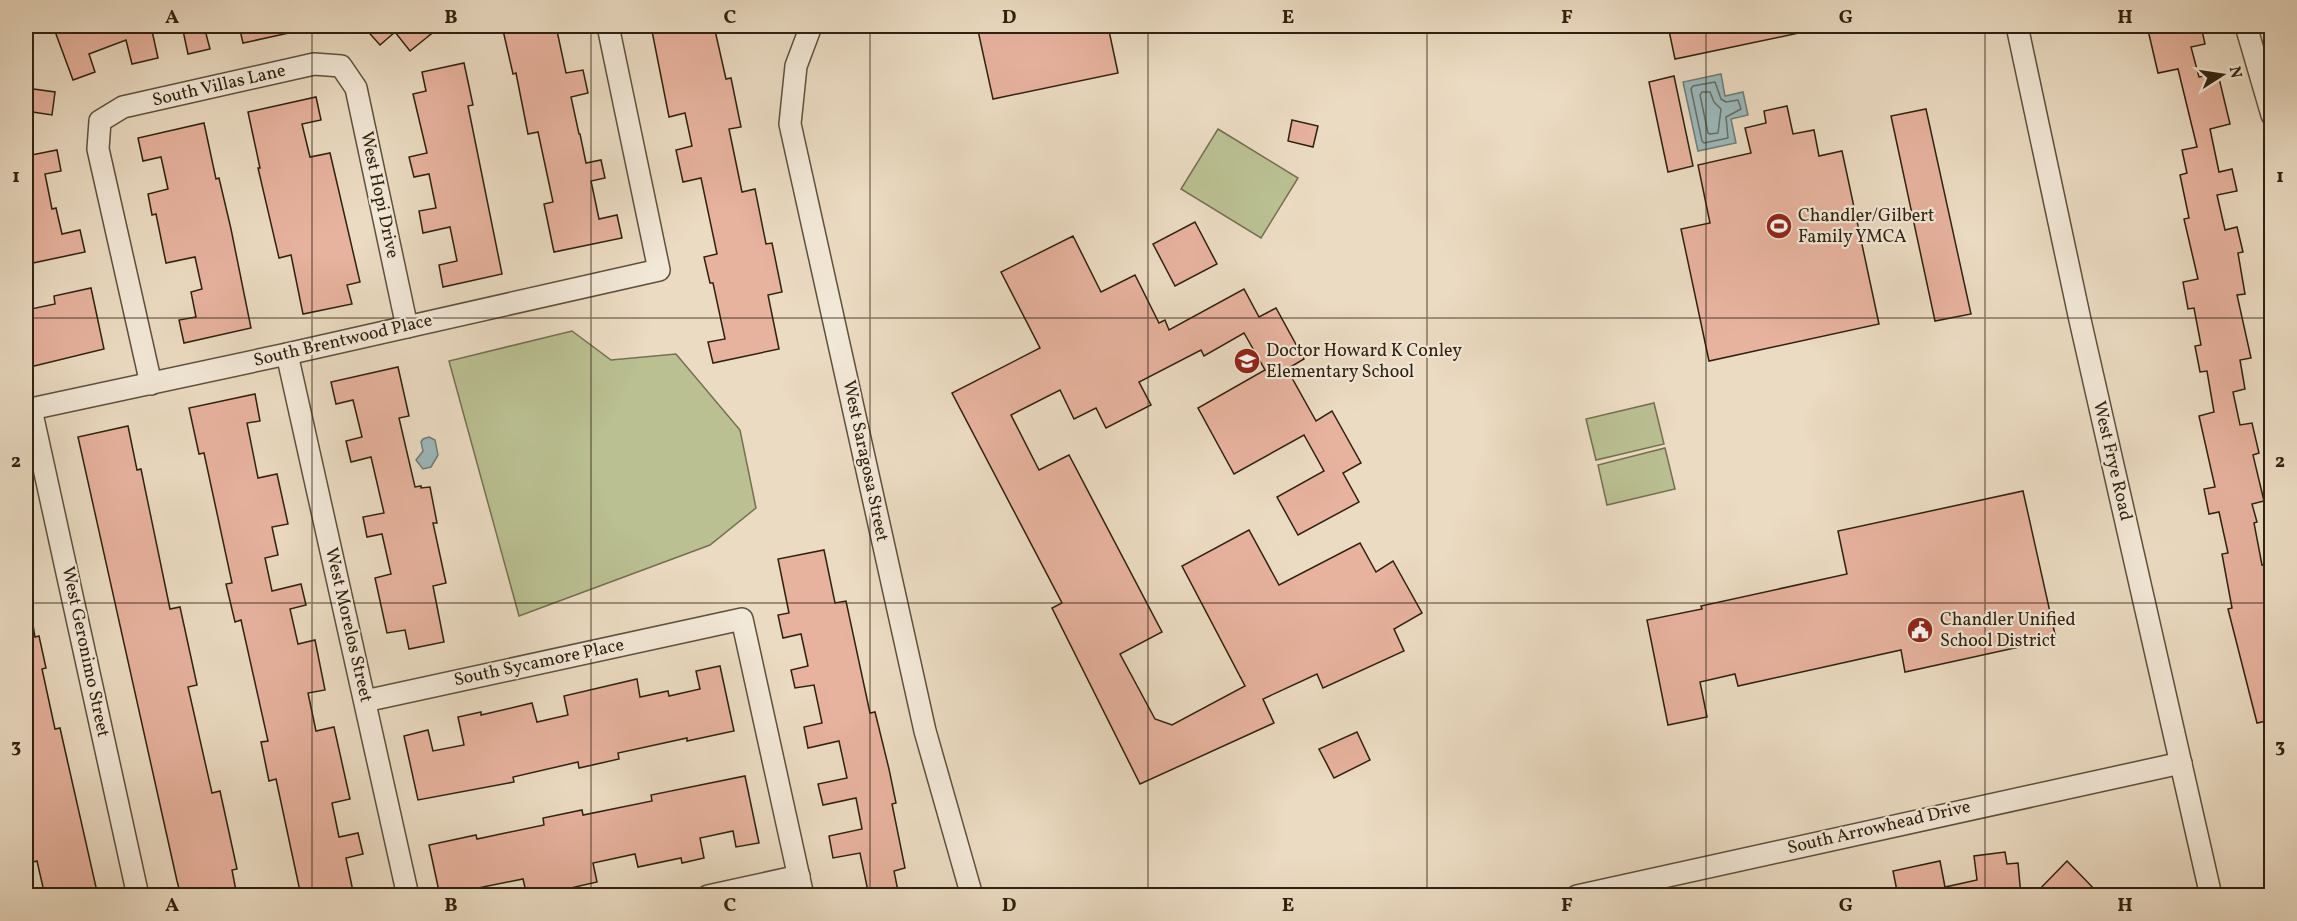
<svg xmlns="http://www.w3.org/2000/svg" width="2297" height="921" font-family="Vollkorn,serif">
  <rect width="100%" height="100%" fill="#ebdbc2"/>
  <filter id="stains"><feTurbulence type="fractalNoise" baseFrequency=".00333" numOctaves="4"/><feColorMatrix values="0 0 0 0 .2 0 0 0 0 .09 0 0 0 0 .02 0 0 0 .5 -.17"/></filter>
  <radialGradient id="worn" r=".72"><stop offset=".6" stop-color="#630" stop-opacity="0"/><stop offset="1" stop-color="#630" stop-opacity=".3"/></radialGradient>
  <!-- green -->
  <g fill="#bac092" stroke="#747050" stroke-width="1.5">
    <polygon points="1218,129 1298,178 1261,238 1181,189"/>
    <polygon points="572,331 611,360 676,354 740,430 756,508 710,545 519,616 449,361"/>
    <polygon points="1654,403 1664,444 1596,460 1586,419"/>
    <polygon points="1665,448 1675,489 1607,505 1598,465"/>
  </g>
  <!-- water -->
  <g fill="#9cb9bc" stroke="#707c77" stroke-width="1.5">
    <polygon points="1721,74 1725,96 1743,92 1748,115 1731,119 1736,143 1698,151 1683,82"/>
    <polygon points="429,437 435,440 438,455 431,467 423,469 416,460 423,451 421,442 423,439"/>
  </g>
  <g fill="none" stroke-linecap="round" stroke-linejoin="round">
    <!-- shore -->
    <g stroke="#666d66" stroke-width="1.5">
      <polygon points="1715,82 1721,99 1726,102 1738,100 1741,109 1726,117 1728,138 1704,143 1702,141 1691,89 1693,86"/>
      <polygon points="1702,92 1710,92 1714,102 1721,109 1718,133 1710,134 1708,133 1700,95"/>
    </g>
  </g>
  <!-- building -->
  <g fill="#e7b29e" stroke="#2f210f" stroke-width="1.5">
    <polygon points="53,26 161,26 161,27 152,31 158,58 132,64 126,40 89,54 95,72 73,80"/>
    <polygon points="182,26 204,26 210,49 188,54"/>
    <polygon points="239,26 288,26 289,33 243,43"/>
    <polygon points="363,26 441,26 410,51 395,32 380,45"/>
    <polygon points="502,26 556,26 566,73 583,70 588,93 571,97 579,134 580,134 586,163 601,160 605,178 591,181 599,219 617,215 622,238 554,252 544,204 553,202 538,132 528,134 516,73 513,74"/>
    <polygon points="651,26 714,26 726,79 731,78 741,127 729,129 742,192 755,189 766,244 772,243 782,292 768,295 779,349 713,363 708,342 725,339 713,283 710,283 704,257 717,254 701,178 683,182 676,150 692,146 685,113 669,117"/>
    <polygon points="977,26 1108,26 1118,73 993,99"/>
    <polygon points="1668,26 1799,26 1799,33 1675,59"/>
    <polygon points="2166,26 2201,26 2205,44 2191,47 2199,77 2218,74 2230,124 2210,129 2219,172 2232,169 2237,191 2217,195 2225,230 2237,227 2243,252 2238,253 2245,294 2237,295 2251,358 2240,360 2245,389 2233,392 2240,425 2252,423 2259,453 2253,455 2264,501 2252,504 2257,522 2254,523 2262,565 2271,563 2271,720 2257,723 2228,609 2232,608 2222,554 2228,553 2219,512 2209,514 2204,489 2215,487 2199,416 2214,412 2207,371 2200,372 2195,346 2201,345 2194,308 2188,309 2183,282 2198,279 2184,219 2189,218 2180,175 2187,173 2182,150 2197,147 2178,69 2158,73 2148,30"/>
    <polygon points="464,63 473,105 468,106 502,274 443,287 439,265 457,261 450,227 423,233 419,211 436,208 429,174 414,177 409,157 427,153 413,94 426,91 422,72"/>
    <polygon points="1674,76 1693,166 1668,172 1649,82"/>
    <polygon points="26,88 55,92 52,115 26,111"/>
    <polygon points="316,97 321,120 302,124 310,157 330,153 360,282 347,285 352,304 303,314 291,255 279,258 258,168 260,168 248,112"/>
    <polygon points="1787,106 1793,134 1814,130 1819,156 1842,151 1879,324 1709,361 1681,229 1710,223 1698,165 1751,153 1745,128 1766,123 1764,111"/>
    <polygon points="1926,109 1971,314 1935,321 1891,116"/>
    <polygon points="1292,120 1318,126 1313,147 1288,141"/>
    <polygon points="204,123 216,179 219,178 231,229 251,328 184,343 179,320 196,317 191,292 202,289 195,257 166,263 156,214 152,215 148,194 168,189 161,157 143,161 138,138"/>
    <polygon points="57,150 61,171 45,174 52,209 56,208 62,234 80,230 85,252 28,264 26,250 26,156"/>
    <polygon points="1195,222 1217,264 1175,286 1153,244"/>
    <polygon points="1073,236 1101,292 1135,275 1159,323 1165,320 1169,330 1244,289 1259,317 1276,308 1304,359 1287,369 1316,421 1332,411 1361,463 1343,473 1359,502 1298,535 1277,497 1324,471 1304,435 1234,474 1198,408 1265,370 1244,333 1204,356 1201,350 1139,382 1151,405 1106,428 1096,408 1074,419 1060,390 1011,415 1039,470 1069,455 1162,632 1120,654 1155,719 1172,725 1245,686 1182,566 1249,530 1279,585 1360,543 1376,572 1393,561 1422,613 1394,629 1404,651 1323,688 1317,674 1263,699 1274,723 1140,784 1052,608 1062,603 952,393 1040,348 1001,272"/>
    <polygon points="91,288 104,349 26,368 26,310 55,304 54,296"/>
    <polygon points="398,367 409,416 399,418 415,487 421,486 421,488 430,487 437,523 433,523 446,583 433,586 444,642 409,649 405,630 387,633 375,578 391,574 382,534 367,537 363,517 384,513 371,457 351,462 346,441 362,437 353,400 336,404 331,382"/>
    <polygon points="255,394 260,421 247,423 258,478 277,474 288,524 272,527 278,555 265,558 272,591 301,584 306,605 290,609 298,644 315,640 325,690 308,693 316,731 334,727 350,799 332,803 339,837 358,833 363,854 346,858 354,896 301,896 276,779 269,781 261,742 268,741 241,620 235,622 226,584 232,583 204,453 199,454 189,408"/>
    <polygon points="128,426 137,470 141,469 170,609 180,607 197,685 188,687 212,793 220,791 237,869 232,870 237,896 181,896 177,881 78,437"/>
    <polygon points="2023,491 2056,639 1905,672 1901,650 1738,686 1735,674 1700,682 1707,717 1668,725 1647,620 1702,609 1701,606 1847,574 1838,531"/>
    <polygon points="824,550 835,603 846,601 870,713 875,712 889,769 896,803 892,804 905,868 894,871 899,896 869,896 860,853 833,858 829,836 862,829 856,798 823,805 818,784 847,778 839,741 808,748 804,727 822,723 814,685 795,688 791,670 808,666 801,634 783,638 778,615 789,613 778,559"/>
    <polygon points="33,625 35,637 39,636 46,668 42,669 55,729 60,728 98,896 45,896 37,861 29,863 26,849 26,626"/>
    <polygon points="720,666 734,731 687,741 687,738 618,753 619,759 579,768 578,762 513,777 514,782 418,800 404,736 428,730 433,751 464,745 458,717 481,712 481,715 532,703 537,722 568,715 564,696 637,679 640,697 668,691 669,696 700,689 696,671"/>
    <polygon points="1357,732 1370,760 1334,778 1319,749"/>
    <polygon points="745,776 759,843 736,847 733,831 700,838 704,858 682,863 681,858 638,867 635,854 593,863 597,882 536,896 527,896 523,879 463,891 464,896 440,896 429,845 476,835 477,839 544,825 543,818 582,810 583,815 652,801 651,795"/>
    <polygon points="2005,852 2007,864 2018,863 2021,896 1898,896 1893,871 1940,861 1945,887 1977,880 1974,856"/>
    <polygon points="2067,861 2101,896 2033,896"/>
  </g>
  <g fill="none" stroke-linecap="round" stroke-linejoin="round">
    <defs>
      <g id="minor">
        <polyline points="811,26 796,66 790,124 925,731 972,896"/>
        <polyline points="2017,26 2080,320 2211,896"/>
        <polyline points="2246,26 2272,115"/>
        <polyline points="287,354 408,896"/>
        <polyline points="151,384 98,149 100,121 123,107 314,64 341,66 356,88 407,327"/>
        <polyline points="31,409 138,896"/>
        <polyline points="26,410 287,354 659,270 608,26"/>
        <polyline points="365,701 742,619 803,896"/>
        <polyline points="708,896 799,876"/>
        <polyline points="1577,896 2181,763"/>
      </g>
    </defs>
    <!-- minor casing -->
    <use href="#minor" stroke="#5e503c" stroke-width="24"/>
    <!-- minor -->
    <use href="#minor" stroke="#f2e8d7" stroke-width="21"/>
  </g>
  <!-- grid -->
  <path fill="none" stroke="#2f210f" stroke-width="1.5" stroke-opacity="0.55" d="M312 26V896M591 26V896M870 26V896M1148 26V896M1427 26V896M1706 26V896M1985 26V896M26 318H2272M26 603H2272"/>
  <!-- icons -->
  <defs>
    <symbol id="stadium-disc" viewBox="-11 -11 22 22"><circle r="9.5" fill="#8f2418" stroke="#f2e8d7"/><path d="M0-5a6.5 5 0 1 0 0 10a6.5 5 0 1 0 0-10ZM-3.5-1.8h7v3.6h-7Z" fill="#fff"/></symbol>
    <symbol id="school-disc" viewBox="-11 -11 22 22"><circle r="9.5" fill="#8f2418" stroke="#f2e8d7"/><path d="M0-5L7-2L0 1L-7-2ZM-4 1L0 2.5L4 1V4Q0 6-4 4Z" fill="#fff"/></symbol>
    <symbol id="civic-disc" viewBox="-11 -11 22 22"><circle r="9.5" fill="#8f2418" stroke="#f2e8d7"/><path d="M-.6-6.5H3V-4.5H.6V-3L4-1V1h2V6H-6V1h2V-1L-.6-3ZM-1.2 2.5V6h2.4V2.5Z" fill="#fff"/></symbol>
  </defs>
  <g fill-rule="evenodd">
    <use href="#stadium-disc" x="1764" y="211" width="30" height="30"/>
    <use href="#school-disc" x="1232" y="346" width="30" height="30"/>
    <use href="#civic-disc" x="1905" y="615" width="30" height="30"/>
  </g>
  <g text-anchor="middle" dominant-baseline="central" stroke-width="4.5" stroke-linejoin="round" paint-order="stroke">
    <!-- street labels -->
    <g font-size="18" fill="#2f210f" stroke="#f2e8d7">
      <text transform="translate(219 86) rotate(-13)">South Villas Lane</text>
      <text transform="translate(379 195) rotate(78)">West Hopi Drive</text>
      <text transform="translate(343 341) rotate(-13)">South Brentwood Place</text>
      <text transform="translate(865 461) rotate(78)">West Saragosa Street</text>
      <text transform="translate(2112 461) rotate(77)">West Frye Road</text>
      <text transform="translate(348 625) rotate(77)">West Morelos Street</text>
      <text transform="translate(85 652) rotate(78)">West Geronimo Street</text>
      <text transform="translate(539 663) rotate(-12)">South Sycamore Place</text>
      <text transform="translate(1879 828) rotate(-13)">South Arrowhead Drive</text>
    </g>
    <!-- poi labels -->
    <g font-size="18" fill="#2f210f" stroke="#f2e8d7" text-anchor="start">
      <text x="1798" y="216">Chandler/Gilbert<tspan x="1798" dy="21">Family YMCA</tspan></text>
      <text x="1266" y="351">Doctor Howard K Conley<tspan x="1266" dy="21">Elementary School</tspan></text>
      <text x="1940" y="620">Chandler Unified<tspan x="1940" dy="21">School District</tspan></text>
    </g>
  </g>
  <!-- margin -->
  <rect width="2297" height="921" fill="none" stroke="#ebdbc2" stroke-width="66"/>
  <!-- north arrow -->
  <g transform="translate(2222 75) rotate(78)" stroke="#f2e8d7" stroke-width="4.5" paint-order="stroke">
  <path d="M0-4.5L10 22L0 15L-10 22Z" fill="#2f210f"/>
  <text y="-9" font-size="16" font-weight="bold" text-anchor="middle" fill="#2f210f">N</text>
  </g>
  <rect x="33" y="33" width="2231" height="855" fill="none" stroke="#2f210f" stroke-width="2"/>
  <g font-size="20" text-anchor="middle" font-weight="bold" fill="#2f210f">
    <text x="172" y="23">A</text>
    <text x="451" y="23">B</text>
    <text x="730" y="23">C</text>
    <text x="1009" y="23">D</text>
    <text x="1288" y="23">E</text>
    <text x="1567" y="23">F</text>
    <text x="1846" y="23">G</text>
    <text x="2125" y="23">H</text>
    <text x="16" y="182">1</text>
    <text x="2280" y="182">1</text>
    <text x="16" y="467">2</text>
    <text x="2280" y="467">2</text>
    <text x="16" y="752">3</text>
    <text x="2280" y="752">3</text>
    <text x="172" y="911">A</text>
    <text x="451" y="911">B</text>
    <text x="730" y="911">C</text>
    <text x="1009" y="911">D</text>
    <text x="1288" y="911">E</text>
    <text x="1567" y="911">F</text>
    <text x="1846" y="911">G</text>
    <text x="2125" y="911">H</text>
  </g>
  <rect width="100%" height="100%" filter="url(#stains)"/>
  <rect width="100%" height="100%" fill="url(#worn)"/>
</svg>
